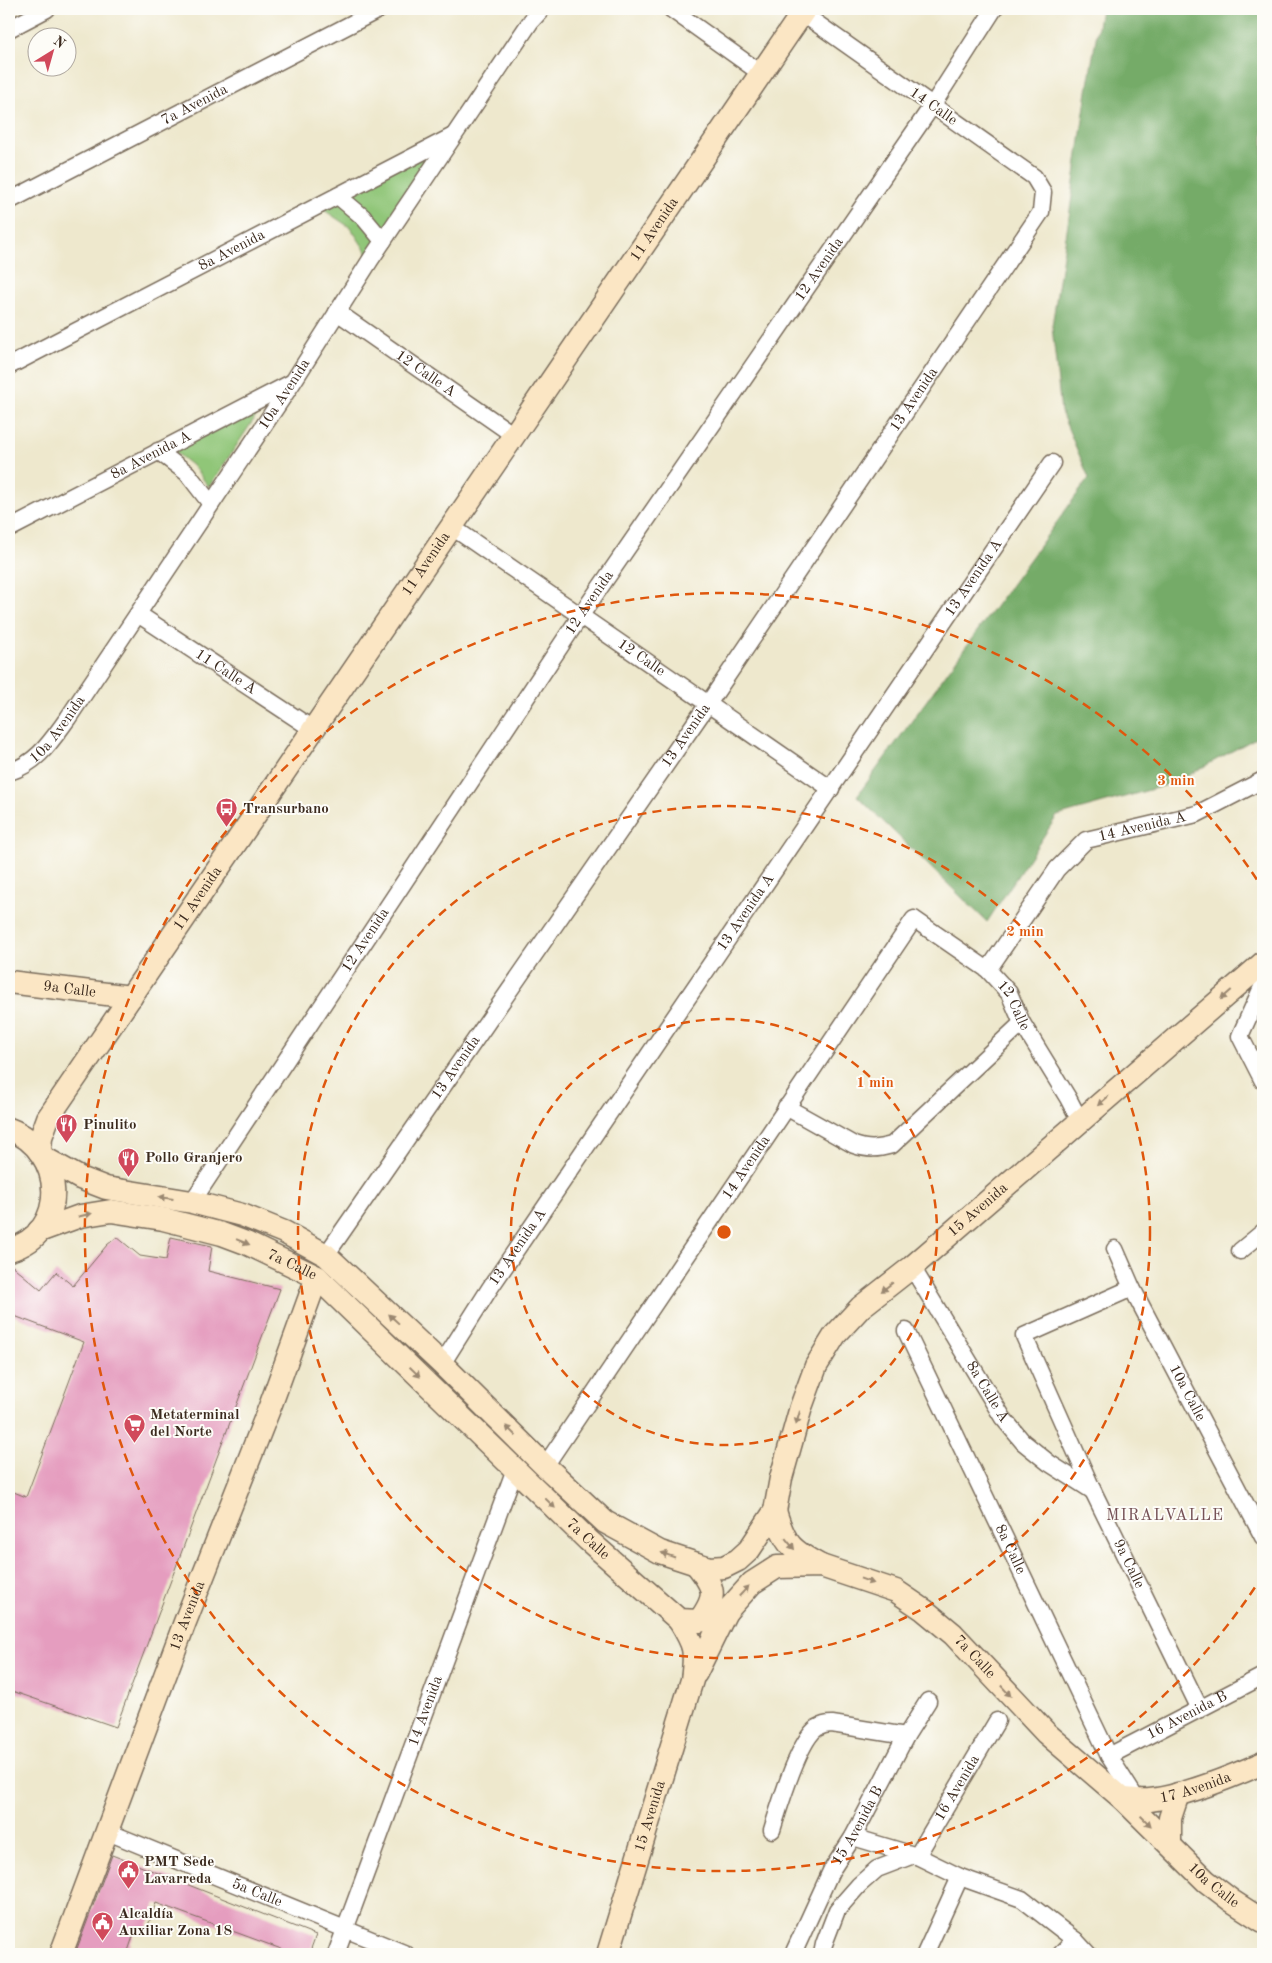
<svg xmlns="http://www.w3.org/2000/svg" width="1272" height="1963" font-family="'Old Standard TT',serif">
  <rect width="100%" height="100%" fill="#fdfcf7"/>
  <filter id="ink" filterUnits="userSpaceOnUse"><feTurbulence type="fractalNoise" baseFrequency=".02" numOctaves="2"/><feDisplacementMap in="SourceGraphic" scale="10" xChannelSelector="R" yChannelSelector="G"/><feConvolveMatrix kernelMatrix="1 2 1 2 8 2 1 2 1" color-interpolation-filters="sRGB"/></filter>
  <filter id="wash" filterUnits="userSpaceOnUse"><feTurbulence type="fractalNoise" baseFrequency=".0096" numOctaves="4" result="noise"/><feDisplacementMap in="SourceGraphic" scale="20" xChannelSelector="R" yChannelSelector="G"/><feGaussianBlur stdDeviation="1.12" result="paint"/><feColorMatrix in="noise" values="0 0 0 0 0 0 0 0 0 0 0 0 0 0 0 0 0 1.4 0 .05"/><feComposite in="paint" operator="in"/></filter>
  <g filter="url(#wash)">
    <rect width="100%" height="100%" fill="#eee8cd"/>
    <!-- green -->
    <g fill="#90c678" stroke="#66784b">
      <polygon points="454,135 371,259 351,228 318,206"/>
      <polygon points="262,407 209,487 194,467 174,451"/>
    </g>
    <!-- forest -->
    <polygon fill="#74ab68" stroke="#586a43" points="1101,9 1263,9 1263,734 1174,783 1057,816 987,922 857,796 1089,478 1061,412 1052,326 1069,217 1087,91"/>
    <g id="blocks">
      <!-- building -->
      <g fill="#e59dbf">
        <polygon points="117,1237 140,1256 166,1260 171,1237 212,1246 208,1271 280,1289 116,1727 9,1690 9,1490 26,1497 84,1342 9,1314 9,1263 41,1290 56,1272 73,1286 107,1245"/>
        <polygon points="112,1855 316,1935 309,1954 283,1954 284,1950 156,1903 145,1934 135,1931 127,1954 75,1954"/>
      </g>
    </g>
  </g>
  <g filter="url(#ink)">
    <use href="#blocks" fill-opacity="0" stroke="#7a6c5b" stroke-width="1"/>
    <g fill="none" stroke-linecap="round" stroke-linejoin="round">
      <defs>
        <g id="street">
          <polyline points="671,9 762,74"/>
          <polyline points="9,29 47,9"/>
          <polyline points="338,196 363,217 383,241"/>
          <path id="s1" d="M9 201 380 9"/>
          <path id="s2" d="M337 312 515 436"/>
          <path id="s3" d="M9 366 453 136"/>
          <polyline points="158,451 187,473 211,504"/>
          <path id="s4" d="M452 527 831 789"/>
          <path id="s5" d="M9 529 291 383"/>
          <path id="s6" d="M138 614 314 730"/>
          <path id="s7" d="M9 772C38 763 51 741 68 718L293 382 371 259 531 21 542 9"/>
          <path id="s8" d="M988 970 1057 869 1086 840 1197 814 1263 780"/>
          <polyline points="1263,985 1240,1036 1263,1081"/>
          <path d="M786 1107 854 1145C869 1150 877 1149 892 1145L1022 1023"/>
          <path id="s9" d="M192 1202 581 615 932 106 994 9"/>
          <path id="s10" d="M1115 1249 1132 1288 1263 1537"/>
          <polyline points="1240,1251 1263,1232"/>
          <path id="s11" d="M326 1255 708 704 1041 212 1043 192 1034 177 802 13"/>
          <path id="s12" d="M912 1267 1003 1418 1023 1442 1049 1463 1093 1491"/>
          <path id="s13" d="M1132 1288 1024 1336 1093 1491 1200 1709"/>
          <path id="s14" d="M906 1331 1109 1756 1137 1800"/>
          <path id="s15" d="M442 1364 490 1288 1052 463"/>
          <path id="s16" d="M545 1466 914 919 988 970 1009 993 1022 1023 1068 1098 1080 1121"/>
          <path id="s17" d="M1109 1756 1263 1676"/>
          <path d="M772 1830C779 1808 798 1741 817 1728 822 1725 826 1724 832 1724L906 1736"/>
          <path id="s18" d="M108 1832 406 1954"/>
          <polyline points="853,1837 917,1856 960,1877 1022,1899 1075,1940 1088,1954"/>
          <path id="s19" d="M917 1856 997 1721"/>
          <path id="s20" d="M336 1954 515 1469"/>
          <path id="s21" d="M793 1954 831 1871 853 1837 906 1736 928 1701"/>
          <polyline points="822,1954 824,1944 837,1910 859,1885 877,1869 911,1856"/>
          <polyline points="925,1954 960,1877"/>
          <polyline points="1061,1954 1075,1940"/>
        </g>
        <g id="secondary">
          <path id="s22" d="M9 982 131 997"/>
          <path d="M9 1129C66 1150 70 1233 9 1250"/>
          <path id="s23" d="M40 1152 41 1137 48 1118 805 9"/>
          <path id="s24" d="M46 1159 80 1178 106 1188 192 1202 242 1215 284 1232 326 1255 442 1364 545 1466 605 1522 660 1552 709 1568 724 1567 738 1560 749 1550 775 1511 781 1478 801 1407 816 1366 835 1335 861 1307 912 1267 1263 963"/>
          <path id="s25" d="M39 1231 80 1216 111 1211 163 1219 222 1234 246 1243 317 1277 588 1540 679 1620 699 1621 712 1618 726 1612 752 1583 777 1567 821 1566 896 1591 924 1610 953 1634 1046 1733 1123 1799 1206 1881 1232 1901 1263 1921"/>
          <path d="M775 1511C785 1544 790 1550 821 1566"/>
          <path d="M696 1564C715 1588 718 1595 699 1621"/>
          <polyline points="696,1673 726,1612"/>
          <path id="s26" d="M1123 1799C1132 1799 1141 1801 1150 1800 1185 1796 1231 1777 1263 1763"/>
          <polyline points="1170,1844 1170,1818 1178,1794"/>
          <path id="s27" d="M61 1954 185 1622 271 1404 317 1277"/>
          <path id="s28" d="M608 1954 692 1680C696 1650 695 1646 679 1620"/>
        </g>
      </defs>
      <!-- street casing -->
      <use href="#street" stroke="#7a6c5b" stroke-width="19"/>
      <!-- secondary casing -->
      <use href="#secondary" stroke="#7a6c5b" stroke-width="25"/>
      <!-- street -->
      <use href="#street" stroke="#fff" stroke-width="16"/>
      <!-- secondary -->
      <use href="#secondary" stroke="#fbe6c4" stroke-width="22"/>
    </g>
    <!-- one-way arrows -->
    <defs><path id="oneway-solid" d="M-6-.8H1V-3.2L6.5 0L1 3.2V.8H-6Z" transform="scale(1.25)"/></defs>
    <g fill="#9b8871">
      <use href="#oneway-solid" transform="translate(1226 995) rotate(139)"/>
      <use href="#oneway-solid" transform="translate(1103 1101) rotate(139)"/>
      <use href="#oneway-solid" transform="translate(166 1198) rotate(-172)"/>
      <use href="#oneway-solid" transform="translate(85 1215) rotate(-13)"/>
      <use href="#oneway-solid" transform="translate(243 1242) rotate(22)"/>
      <use href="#oneway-solid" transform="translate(887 1287) rotate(142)"/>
      <use href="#oneway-solid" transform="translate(394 1319) rotate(-137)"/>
      <use href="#oneway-solid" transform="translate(415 1372) rotate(44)"/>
      <use href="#oneway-solid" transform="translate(798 1418) rotate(106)"/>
      <use href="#oneway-solid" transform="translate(511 1431) rotate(-135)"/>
      <use href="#oneway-solid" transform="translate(550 1503) rotate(44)"/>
      <use href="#oneway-solid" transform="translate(790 1544) rotate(51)"/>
      <use href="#oneway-solid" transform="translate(668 1555) rotate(-161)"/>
      <use href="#oneway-solid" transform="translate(867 1581) rotate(20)"/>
      <use href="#oneway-solid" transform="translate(744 1591) rotate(-47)"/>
      <use href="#oneway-solid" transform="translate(1006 1691) rotate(47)"/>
      <use href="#oneway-solid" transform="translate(1146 1821) rotate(44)"/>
    </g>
  </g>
  <!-- distance rings -->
  <g fill="none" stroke="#df570d" stroke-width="2.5" stroke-dasharray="9 6">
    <circle cx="724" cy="1232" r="213"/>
    <circle cx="724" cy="1232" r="426"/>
    <path d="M1263 1575A639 639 0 1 1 1263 889"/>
  </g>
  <!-- icons -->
  <defs>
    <symbol id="bus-pin" viewBox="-11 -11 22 30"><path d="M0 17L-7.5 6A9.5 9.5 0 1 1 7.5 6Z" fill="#d1495b" stroke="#fdfcf7"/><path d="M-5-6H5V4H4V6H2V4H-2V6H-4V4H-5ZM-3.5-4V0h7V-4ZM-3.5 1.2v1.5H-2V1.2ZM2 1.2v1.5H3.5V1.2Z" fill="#fff"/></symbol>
    <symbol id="restaurant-pin" viewBox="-11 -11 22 30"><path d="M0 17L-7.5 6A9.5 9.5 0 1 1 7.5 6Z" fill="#d1495b" stroke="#fdfcf7"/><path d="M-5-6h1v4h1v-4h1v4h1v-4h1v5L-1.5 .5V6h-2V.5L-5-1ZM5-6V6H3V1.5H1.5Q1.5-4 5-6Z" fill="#fff"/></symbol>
    <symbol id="supermarket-pin" viewBox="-11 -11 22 30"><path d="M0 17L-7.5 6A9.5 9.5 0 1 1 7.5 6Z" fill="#d1495b" stroke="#fdfcf7"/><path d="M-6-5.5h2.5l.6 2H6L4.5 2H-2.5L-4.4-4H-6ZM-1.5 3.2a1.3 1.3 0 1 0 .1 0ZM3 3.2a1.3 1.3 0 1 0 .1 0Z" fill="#fff"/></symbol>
    <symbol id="civic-pin" viewBox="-11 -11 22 30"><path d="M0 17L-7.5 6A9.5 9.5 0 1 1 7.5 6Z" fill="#d1495b" stroke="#fdfcf7"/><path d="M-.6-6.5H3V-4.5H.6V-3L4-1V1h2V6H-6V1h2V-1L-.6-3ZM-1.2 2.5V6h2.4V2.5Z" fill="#fff"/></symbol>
  </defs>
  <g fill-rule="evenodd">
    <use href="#bus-pin" x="214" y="796" width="25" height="34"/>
    <use href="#restaurant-pin" x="54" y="1112" width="25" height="34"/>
    <use href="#restaurant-pin" x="116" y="1146" width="25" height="34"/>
    <use href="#supermarket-pin" x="122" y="1412" width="25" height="34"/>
    <use href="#civic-pin" x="116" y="1858" width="25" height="34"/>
    <use href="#civic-pin" x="90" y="1910" width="25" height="34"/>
  </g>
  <g text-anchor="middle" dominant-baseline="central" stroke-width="4" stroke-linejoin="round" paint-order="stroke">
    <!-- street labels -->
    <g font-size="15" fill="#3b2a1e" stroke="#fdfcf7">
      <text stroke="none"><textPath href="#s1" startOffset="209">7a Avenida</textPath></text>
      <text transform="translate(933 107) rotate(35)">14 Calle</text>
      <text stroke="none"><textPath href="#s23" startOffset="1111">11 Avenida</textPath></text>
      <text stroke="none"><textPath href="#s3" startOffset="251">8a Avenida</textPath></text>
      <text stroke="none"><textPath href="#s9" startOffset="1124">12 Avenida</textPath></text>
      <text stroke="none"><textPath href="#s2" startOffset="108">12 Calle A</textPath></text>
      <text stroke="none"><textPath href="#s7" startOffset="471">10a Avenida</textPath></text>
      <text stroke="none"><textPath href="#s11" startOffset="1038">13 Avenida</textPath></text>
      <text stroke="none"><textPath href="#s5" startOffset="160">8a Avenida A</textPath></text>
      <text stroke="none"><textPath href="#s23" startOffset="706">11 Avenida</textPath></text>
      <text stroke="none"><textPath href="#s15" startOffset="949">13 Avenida A</textPath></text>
      <text stroke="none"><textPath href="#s9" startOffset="719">12 Avenida</textPath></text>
      <text stroke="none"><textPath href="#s4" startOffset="230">12 Calle</textPath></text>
      <text stroke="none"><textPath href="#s6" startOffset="105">11 Calle A</textPath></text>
      <text stroke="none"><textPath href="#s7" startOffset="66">10a Avenida</textPath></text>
      <text stroke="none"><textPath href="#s11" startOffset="632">13 Avenida</textPath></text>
      <text stroke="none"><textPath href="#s8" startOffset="221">14 Avenida A</textPath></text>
      <text stroke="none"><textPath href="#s23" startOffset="301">11 Avenida</textPath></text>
      <text stroke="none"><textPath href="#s15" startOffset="544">13 Avenida A</textPath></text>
      <text stroke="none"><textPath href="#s9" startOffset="314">12 Avenida</textPath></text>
      <text stroke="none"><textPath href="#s22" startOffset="61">9a Calle</textPath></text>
      <text stroke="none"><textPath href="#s16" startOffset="794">12 Calle</textPath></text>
      <text stroke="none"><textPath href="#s11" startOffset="228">13 Avenida</textPath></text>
      <text stroke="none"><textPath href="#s16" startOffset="360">14 Avenida</textPath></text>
      <text stroke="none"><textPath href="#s24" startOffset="1269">15 Avenida</textPath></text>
      <text stroke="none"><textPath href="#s15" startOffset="139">13 Avenida A</textPath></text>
      <text stroke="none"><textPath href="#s25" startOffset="265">7a Calle</textPath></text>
      <text stroke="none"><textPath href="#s12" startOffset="146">8a Calle A</textPath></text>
      <text stroke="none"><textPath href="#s10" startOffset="161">10a Calle</textPath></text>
      <text stroke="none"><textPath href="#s25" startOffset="670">7a Calle</textPath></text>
      <text stroke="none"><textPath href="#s14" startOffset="242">8a Calle</textPath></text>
      <text stroke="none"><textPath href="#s13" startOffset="369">9a Calle</textPath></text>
      <text stroke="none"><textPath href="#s27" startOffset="361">13 Avenida</textPath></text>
      <text stroke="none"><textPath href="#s25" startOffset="1135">7a Calle</textPath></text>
      <text stroke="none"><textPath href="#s20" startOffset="259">14 Avenida</textPath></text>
      <text stroke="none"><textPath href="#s17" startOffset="88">16 Avenida B</textPath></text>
      <text stroke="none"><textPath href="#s26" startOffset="74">17 Avenida</textPath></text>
      <text stroke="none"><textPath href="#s19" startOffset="79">16 Avenida</textPath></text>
      <text stroke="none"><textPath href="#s28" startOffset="144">15 Avenida</textPath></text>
      <text stroke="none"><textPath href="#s21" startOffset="144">15 Avenida B</textPath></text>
      <text stroke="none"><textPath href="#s25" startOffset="1466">10a Calle</textPath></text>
      <text stroke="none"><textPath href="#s18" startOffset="161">5a Calle</textPath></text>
    </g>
    <!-- poi labels -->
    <g font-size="15" font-weight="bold" fill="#3b2a1e" stroke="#fdfcf7" text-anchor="start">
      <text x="243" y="809">Transurbano</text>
      <text x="83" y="1125">Pinulito</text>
      <text x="145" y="1158">Pollo Granjero</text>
      <text x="150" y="1415">Metaterminal<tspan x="150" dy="17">del Norte</tspan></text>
      <text x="144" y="1862">PMT Sede<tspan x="144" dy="17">Lavarreda</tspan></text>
      <text x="118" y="1914">Alcaldía<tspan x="118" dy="17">Auxiliar Zona 18</tspan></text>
    </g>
    <!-- neighbourhood labels -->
    <g font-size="16" letter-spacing="1" fill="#765256" stroke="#fdfcf7">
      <text x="1165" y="1516">MIRALVALLE</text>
    </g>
  </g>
  <circle cx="724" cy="1232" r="8" fill="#df570d" stroke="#fdfcf7" stroke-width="2.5"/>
  <g font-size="15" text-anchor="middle" font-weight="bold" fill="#df570d" stroke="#fdfcf7" stroke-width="4" stroke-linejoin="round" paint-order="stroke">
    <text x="1176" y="785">3 min</text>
    <text x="1025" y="936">2 min</text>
    <text x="875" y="1087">1 min</text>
  </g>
  <!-- margin -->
  <rect width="1272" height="1963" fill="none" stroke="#fdfcf7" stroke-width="30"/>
  <!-- north arrow -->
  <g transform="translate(52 52) rotate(37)"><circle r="24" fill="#fdfcf7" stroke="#afa8a0"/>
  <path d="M0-4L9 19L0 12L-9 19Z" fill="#d1495b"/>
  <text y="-8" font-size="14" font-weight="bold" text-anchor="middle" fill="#3b2a1e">N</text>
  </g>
</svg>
